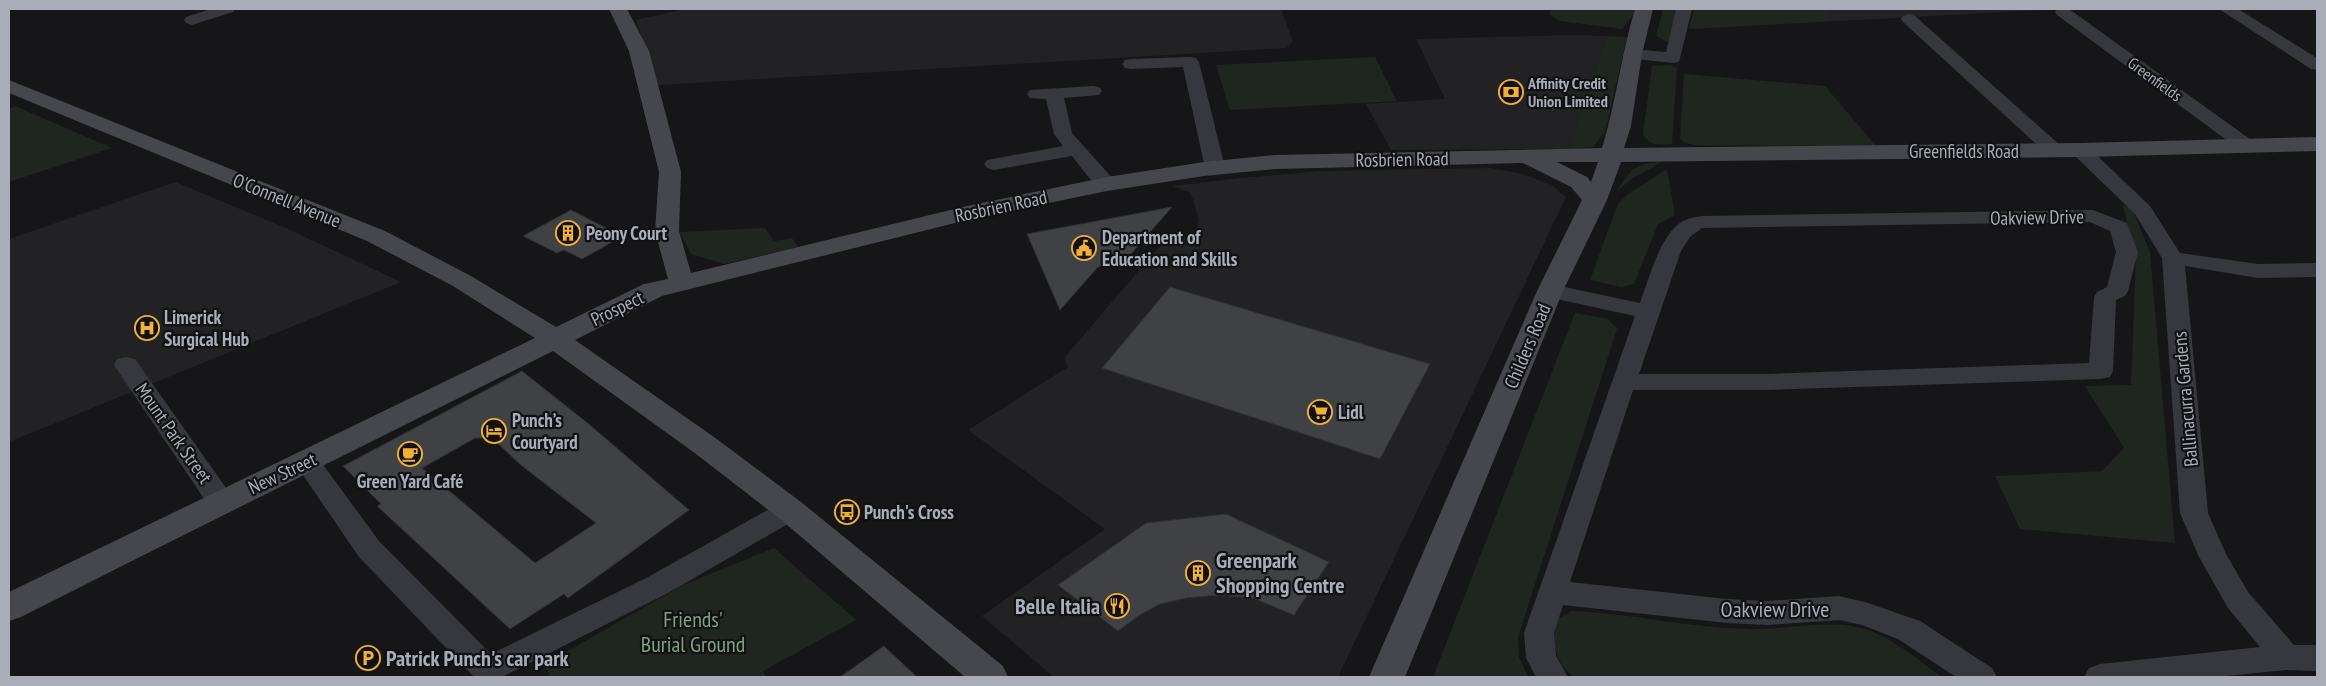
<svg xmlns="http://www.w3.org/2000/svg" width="2326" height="686" font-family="'PT Sans Narrow',sans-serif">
  <rect width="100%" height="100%" fill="#161618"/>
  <!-- built -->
  <g fill="#222225">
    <polygon points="685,9 1281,9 1293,42 1286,48 658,85 636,20"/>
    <polygon points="1694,9 2064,9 1689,29"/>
    <polygon points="1572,35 1606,36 1568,149 1391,150 1366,104 1445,99 1416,39"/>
    <polygon points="1491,168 1523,174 1552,185 1566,197 1338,677 1054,677 982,616 1105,529 968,430 1068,367 1064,358 1172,232 1194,237 1199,221 1193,199 1189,192 1172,186 1241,178 1322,171"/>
    <polygon points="175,182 286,228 401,282 9,442 9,239"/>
  </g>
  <!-- green -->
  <g fill="#1e261f">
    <polygon points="1551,9 1635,9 1634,14 1622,29 1560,21 1549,14"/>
    <polygon points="1663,9 1677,9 1668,42 1656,36"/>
    <polygon points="1694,9 1830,9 1832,12 1826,17 1829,21 1689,29"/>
    <polygon points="1606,36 1627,37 1605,132 1593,147 1568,149"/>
    <polygon points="1375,57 1397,101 1230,110 1216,65"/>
    <path d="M1669 65 1677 68 1672 144C1660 145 1649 146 1643 134L1652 66Z"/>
    <polygon points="1684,74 1825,86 1876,146 1694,145 1685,143 1680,139"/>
    <polygon points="15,106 112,148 9,182 9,109"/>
    <path d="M1662 162 1633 178 1616 192C1633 168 1632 164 1662 162Z"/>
    <polygon points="1667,169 1675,215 1658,224 1634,284 1621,287 1590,280 1618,204 1628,194"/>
    <polygon points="2123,206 2131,206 2150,252 2175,543 2020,529 1995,476 2102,471 2124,448 2085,386 2131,385 2136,256"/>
    <polygon points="765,228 774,241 792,238 798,247 724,264 691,254 680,232"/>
    <polygon points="1575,313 1608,319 1617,329 1518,637 1519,657 1528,677 1433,677"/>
    <polygon points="774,548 856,620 763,671 766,677 550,677 545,664 683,585"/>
    <path d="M1571 611C1630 613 1690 628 1749 629 1782 630 1825 620 1856 627 1887 633 1917 658 1941 677H1574C1554 663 1554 643 1554 621Z"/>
  </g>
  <!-- building -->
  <g fill="#404145" stroke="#303034" fill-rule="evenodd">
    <polygon points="1172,207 1123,263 1098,267 1060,310 1027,234"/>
    <polygon points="571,210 612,231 601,237 612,242 582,259 564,250 557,253 523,236"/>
    <polygon points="1170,287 1430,364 1380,459 1102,368"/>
    <path d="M522 371 590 425 689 510 568 598 564 594 510 629 377 506 381 504 343 466ZM475 438H492L522 466 596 523 535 563 422 468Z"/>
    <polygon points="1226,514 1329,562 1294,615 1253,598 1219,595 1186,598 1160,604 1138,616 1118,631 1058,585 1146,523"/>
    <polygon points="884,646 917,677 840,677"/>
  </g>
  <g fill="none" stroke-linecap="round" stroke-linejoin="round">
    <!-- street -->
    <g fill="#37383d" fill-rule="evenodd">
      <polygon points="211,9 235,9 233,12 192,25 186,23 184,20 186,17"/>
      <polygon points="1676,9 1692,9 1679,62 1673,63 1626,58 1623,54 1626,50 1632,49 1666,52"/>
      <polygon points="2057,9 2069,9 2254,142 2257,146 2254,150 2247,152 2240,150 2057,15 2055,12"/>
      <polygon points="2219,9 2238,9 2317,58 2317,70 2311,69"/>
      <polygon points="1909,14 1915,16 2061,146 2064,150 2061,154 2054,156 2047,154 1903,22 1901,19 1903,16"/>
      <polygon points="1190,57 1196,58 1199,62 1225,168 1222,172 1215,174 1208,172 1205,168 1183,67 1131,69 1125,68 1122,64 1125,60 1131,59"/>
      <path d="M1093 86 1099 87 1102 91 1099 95 1064 98 1072 133 1114 180 1117 184 1114 188C1096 193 1083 169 1072 156L994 170 987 168 984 164 987 160 1063 146 1054 134 1046 99 1030 98 1027 94 1030 90Z"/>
      <polygon points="2080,144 2087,146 2150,206 2180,253 2258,264 2317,263 2317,277 2258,278 2185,266 2208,513 2226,554 2248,592 2294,645 2317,645 2317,671 2286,670 2217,677 2084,677 2089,668 2100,664 2260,647 2228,608 2199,557 2180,513 2162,258 2135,214 2073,154 2070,150 2073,146"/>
      <path d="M2093 210 2127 223 2138 252 2128 291 2125 296 2116 300 2113 371 2110 377 2101 379 1766 390H1633L1570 582 1727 599 1767 601 1839 596 1865 602 1920 621 1992 668 1997 677H1956L1898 639 1862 625 1839 620 1767 625 1727 623 1563 605 1554 633 1556 656 1568 677H1536L1526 658 1524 633 1635 316 1542 296 1539 291 1542 286 1550 284 1640 303C1649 279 1660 234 1683 221 1689 218 1696 217 1702 216ZM2090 222 2110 231 2116 252 2107 287 2097 292 2094 297 2089 363 1766 374H1639L1681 251 1690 237 1702 228Z"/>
      <polygon points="126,357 135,359 231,495 235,502 231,509 221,512 211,509 114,365 117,359"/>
      <polygon points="307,453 316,455 379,541 491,654 648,577 780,503 790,500 800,503 804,510 800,517 668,593 502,677 474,677 359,557 294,462 298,455"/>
    </g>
    <!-- secondary -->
    <path fill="#45474d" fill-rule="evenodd" d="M609 9H627L649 51 681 172 679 231 691 273 967 206 1107 177 1204 162 1275 155 1602 148C1616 103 1621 55 1635 9H1653L1642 54 1631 126 1624 148 2080 143 2317 137V151L2080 157 1621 162 1607 200 1563 291 1405 677H1369L1537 291 1582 200 1571 187 1523 163 1275 169 1204 176 1107 191 967 220 662 296 575 340 714 437 801 502 1003 666 1008 677H965L779 518 692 451 553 351C376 440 198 527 21 617L9 621V592L535 338 453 286 367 241 9 93V80L385 231 471 276 556 327 644 284 668 279 655 231 659 172 629 51ZM1557 162H1598L1591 182 1587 177Z"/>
  </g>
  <!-- icons -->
  <defs>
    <symbol id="bank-ring" viewBox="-11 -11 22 22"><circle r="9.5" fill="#111113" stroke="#f2b134" stroke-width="1.5"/><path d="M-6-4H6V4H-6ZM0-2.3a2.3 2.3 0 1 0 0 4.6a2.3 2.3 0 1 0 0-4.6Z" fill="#f2b134"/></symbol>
    <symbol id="building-ring" viewBox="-11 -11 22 22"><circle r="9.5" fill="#111113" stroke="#f2b134" stroke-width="1.5"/><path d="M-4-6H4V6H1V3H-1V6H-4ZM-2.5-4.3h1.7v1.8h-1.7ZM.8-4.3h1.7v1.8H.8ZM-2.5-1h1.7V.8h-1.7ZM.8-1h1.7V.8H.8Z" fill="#f2b134"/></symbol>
    <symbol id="civic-ring" viewBox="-11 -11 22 22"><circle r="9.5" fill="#111113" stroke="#f2b134" stroke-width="1.5"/><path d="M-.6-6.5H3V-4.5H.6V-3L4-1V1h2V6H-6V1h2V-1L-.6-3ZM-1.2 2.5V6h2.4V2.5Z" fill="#f2b134"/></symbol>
    <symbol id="hospital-ring" viewBox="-11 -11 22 22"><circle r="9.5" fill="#111113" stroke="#f2b134" stroke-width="1.5"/><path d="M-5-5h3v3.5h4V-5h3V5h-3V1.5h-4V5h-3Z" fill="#f2b134"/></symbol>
    <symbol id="supermarket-ring" viewBox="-11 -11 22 22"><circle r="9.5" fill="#111113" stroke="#f2b134" stroke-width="1.5"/><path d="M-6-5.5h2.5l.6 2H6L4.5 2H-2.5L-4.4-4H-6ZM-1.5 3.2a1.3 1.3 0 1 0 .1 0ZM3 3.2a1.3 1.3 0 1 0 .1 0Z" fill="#f2b134"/></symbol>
    <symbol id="hotel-ring" viewBox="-11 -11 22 22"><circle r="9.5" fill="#111113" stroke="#f2b134" stroke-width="1.5"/><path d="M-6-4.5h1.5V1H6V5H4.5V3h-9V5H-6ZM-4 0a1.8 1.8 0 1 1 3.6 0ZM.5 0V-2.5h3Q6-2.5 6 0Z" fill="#f2b134"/></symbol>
    <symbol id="cafe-ring" viewBox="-11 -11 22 22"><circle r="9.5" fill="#111113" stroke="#f2b134" stroke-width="1.5"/><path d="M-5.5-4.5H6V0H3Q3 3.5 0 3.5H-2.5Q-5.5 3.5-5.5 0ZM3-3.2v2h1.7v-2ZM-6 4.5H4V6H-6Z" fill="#f2b134"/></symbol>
    <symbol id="bus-ring" viewBox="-11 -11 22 22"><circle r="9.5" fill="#111113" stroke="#f2b134" stroke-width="1.5"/><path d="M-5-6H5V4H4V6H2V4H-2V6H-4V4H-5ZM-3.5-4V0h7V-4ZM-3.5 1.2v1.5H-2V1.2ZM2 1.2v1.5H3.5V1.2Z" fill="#f2b134"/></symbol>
    <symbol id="restaurant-ring" viewBox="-11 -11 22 22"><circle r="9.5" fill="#111113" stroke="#f2b134" stroke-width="1.5"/><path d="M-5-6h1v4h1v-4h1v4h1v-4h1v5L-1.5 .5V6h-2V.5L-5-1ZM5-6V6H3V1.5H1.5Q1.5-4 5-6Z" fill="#f2b134"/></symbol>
    <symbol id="parking-ring" viewBox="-11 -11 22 22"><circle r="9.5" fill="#111113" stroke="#f2b134" stroke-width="1.5"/><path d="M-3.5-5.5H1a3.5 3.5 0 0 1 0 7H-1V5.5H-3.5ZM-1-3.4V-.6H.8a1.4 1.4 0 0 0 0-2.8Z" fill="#f2b134"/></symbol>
  </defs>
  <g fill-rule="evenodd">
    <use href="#bank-ring" x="1497" y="78" width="28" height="28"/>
    <use href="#building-ring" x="554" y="219" width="28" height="28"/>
    <use href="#civic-ring" x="1070" y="234" width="28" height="28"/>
    <use href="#hospital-ring" x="133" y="314" width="28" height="28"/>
    <use href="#supermarket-ring" x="1306" y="398" width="28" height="28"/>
    <use href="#hotel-ring" x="480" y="417" width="28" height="28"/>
    <use href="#cafe-ring" x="396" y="440" width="28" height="28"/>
    <use href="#bus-ring" x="833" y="498" width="28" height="28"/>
    <use href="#building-ring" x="1184" y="559" width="28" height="28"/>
    <use href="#restaurant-ring" x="1103" y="592" width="28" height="28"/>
    <use href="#parking-ring" x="354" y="644" width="28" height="28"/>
  </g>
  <g text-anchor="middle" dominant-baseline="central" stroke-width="4.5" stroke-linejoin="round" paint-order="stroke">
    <!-- far-street labels -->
    <g font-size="16" fill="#a8adb8" stroke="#111113">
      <text transform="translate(2155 79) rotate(36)">Greenfields</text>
    </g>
    <!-- far-poi labels -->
    <g font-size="16" font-weight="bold" fill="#a8adb8" stroke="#111113" text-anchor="start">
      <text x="1528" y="83">Affinity Credit<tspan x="1528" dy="18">Union Limited</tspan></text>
    </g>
    <!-- street labels -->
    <g font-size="19" fill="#a8adb8" stroke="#111113">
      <text x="1964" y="151">Greenfields Road</text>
      <text transform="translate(1402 159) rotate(-1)">Rosbrien Road</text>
      <text transform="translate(287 200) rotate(22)">O'Connell Avenue</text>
      <text transform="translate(1001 206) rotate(-12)">Rosbrien Road</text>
      <text transform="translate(2037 217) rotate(-1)">Oakview Drive</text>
      <text transform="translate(617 308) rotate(-26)">Prospect</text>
      <text transform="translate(1527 346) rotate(-67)">Childers Road</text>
      <text transform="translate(2185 399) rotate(-95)">Ballinacurra Gardens</text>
      <text transform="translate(174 433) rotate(55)">Mount Park Street</text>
      <text transform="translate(282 473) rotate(-25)">New Street</text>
    </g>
    <!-- poi labels -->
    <g font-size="19" font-weight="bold" fill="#a8adb8" stroke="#111113" text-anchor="start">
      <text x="586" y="233">Peony Court</text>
      <text x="1102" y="237">Department of<tspan x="1102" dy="22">Education and Skills</tspan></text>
      <text x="164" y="317">Limerick<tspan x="164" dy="22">Surgical Hub</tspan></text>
      <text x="1338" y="412">Lidl</text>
      <text x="512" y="420">Punch’s<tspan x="512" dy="22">Courtyard</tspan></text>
      <text x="410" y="481" text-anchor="middle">Green Yard Café</text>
      <text x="864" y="512">Punch's Cross</text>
    </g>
    <!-- near-poi labels -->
    <g font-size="22" font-weight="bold" fill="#a8adb8" stroke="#111113" text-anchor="start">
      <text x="1216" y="560">Greenpark<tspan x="1216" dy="25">Shopping Centre</tspan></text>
      <text x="1100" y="606" text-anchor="end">Belle Italia</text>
      <text x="386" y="658">Patrick Punch's car park</text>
    </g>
    <!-- near-street labels -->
    <g font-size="22" fill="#a8adb8" stroke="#111113">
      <text x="1775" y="609">Oakview Drive</text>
    </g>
    <!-- near-park labels -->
    <g font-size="22" fill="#7fa381" stroke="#111113">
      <text x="693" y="619">Friends'<tspan x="693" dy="25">Burial Ground</tspan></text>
    </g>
  </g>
  <!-- border -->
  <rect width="2326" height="686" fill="none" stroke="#a8adb8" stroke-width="20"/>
</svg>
